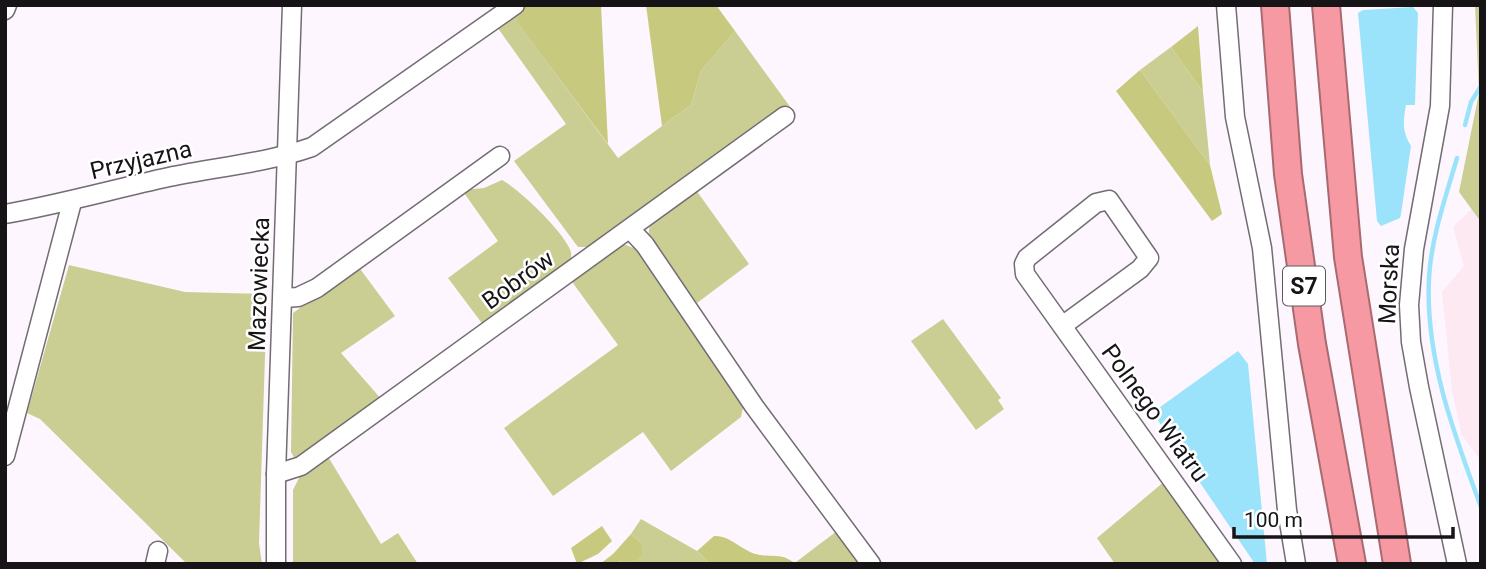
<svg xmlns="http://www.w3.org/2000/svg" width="1486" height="569" font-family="Roboto,sans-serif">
  <rect width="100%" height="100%" fill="#fef6fe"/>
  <!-- industrial -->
  <polygon fill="#fde9f1" points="1472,209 1481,222 1481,461 1462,435 1452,391 1442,292 1464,266 1453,227"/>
  <!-- green -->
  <g fill="#cbce92">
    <polygon points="521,5 518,23 618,158 691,105 701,71 735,31 791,108 598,247 578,247 514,161 566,124 495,24"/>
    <polygon points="1475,5 1481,5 1481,222 1459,192 1479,93"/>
    <polygon points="1171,47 1203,92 1210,165 1140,70"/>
    <path d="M502 180C519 189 566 234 571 252 572 258 570 262 567 268L484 326 448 278 498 241 462 190 484 188Z"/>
    <polygon points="696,190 749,264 697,303 648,237 650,224"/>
    <polygon points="626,245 636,249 744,403 741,417 671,471 643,432 553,496 504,428 618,345 570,279 617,246"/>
    <polygon points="69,265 185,292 267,294 259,543 262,564 187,564 40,419 27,413"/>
    <polygon points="358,266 395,316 341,353 382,400 301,458 295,459 291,452 293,313"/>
    <polygon points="943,319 1001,398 998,400 1004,409 976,430 911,341"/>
    <polygon points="327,455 381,544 398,533 418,564 293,564 293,490 301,474"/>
    <polygon points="1165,481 1223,564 1115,564 1097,538"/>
    <polygon points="641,519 697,551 710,564 619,564 641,543 631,534"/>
    <polygon points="837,531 861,564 796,564 796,562"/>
  </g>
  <!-- forest -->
  <g fill="#c7ca7e">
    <polygon points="522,5 601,5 608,144 517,22"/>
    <polygon points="646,5 716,5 735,31 701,71 691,105 662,126"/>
    <polygon points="1198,26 1203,92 1171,47"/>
    <polygon points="1140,70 1210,165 1222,214 1212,221 1116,91"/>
    <polygon points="602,526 612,541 598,554 577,564 571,548"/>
    <polygon points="631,534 641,543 643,553 636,560 600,564 613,554"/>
    <path d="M714 536C731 535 742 552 760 555 775 557 782 553 796 564H710L697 551Z"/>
  </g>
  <!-- water -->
  <g fill="#9be3fb">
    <path d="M1413 7 1418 13 1415 105H1406C1403 121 1402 132 1411 146L1401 214 1400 218 1381 226 1377 221 1358 13 1363 10Z"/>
    <polygon points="1238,351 1248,364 1267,564 1255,564 1155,416 1156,410"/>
  </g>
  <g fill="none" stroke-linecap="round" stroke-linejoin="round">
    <!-- stream -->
    <g stroke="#9be3fb" stroke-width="4.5">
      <polyline points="1465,125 1471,102 1481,86"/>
      <path d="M1457 158C1446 196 1431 238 1429 278 1425 358 1454 434 1481 507"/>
    </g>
    <defs>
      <g id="minor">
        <polyline points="1226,5 1235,117 1262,248 1287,510 1296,564"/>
        <polyline points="1443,5 1440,106 1414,249 1409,305 1411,342 1419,387 1457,564"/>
        <polyline points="5,10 7,5"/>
        <path d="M5 214C61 204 114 189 169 177 217 167 266 163 312 147L515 5"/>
        <polyline points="630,229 645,245 754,406 871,564"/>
        <polyline points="284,298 298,297 317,288 500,156"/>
        <polyline points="1062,326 1140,269 1149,258 1109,200 1096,203 1027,258 1024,264 1025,274 1232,564"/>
        <polyline points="5,456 72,202"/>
        <polyline points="276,474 301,466 785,116"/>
        <polyline points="155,564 158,551"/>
        <polyline points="276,564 276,474 292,5"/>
      </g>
      <g id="highway">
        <polyline points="1275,5 1288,174 1312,344 1352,564"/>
        <polyline points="1326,5 1348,257 1397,564"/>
      </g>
    </defs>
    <!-- minor casing -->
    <use href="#minor" stroke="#736c73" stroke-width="21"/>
    <!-- highway casing -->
    <use href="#highway" stroke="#a86a71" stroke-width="30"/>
    <!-- minor -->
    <use href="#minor" stroke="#fff" stroke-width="18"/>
    <!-- highway -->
    <use href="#highway" stroke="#f699a2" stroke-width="26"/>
  </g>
  <g text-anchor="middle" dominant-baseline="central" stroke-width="5" stroke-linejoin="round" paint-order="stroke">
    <!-- shield labels -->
    <rect fill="#fff" stroke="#5d5a5d" stroke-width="2" x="1283" y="266.5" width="42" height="39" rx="5"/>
    <g font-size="23" font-weight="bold" fill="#171417">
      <text x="1304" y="286">S7</text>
    </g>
    <!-- street labels -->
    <g font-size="24" fill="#171417" stroke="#fff">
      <text transform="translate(141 160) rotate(-13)">Przyjazna</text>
      <text transform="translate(518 280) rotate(-36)">Bobrów</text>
      <text transform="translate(259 284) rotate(-88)">Mazowiecka</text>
      <text transform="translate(1389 284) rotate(-87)">Morska</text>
      <text transform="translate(1155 413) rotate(54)">Polnego Wiatru</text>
    </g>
  </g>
  <!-- border -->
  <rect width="1486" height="569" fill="none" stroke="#171417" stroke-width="14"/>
  <!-- scale -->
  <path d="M1234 527v10h219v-10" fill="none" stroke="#171417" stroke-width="3.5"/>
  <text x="1244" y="527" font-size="21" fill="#171417" stroke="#ffffff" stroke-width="5" paint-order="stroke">100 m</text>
</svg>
